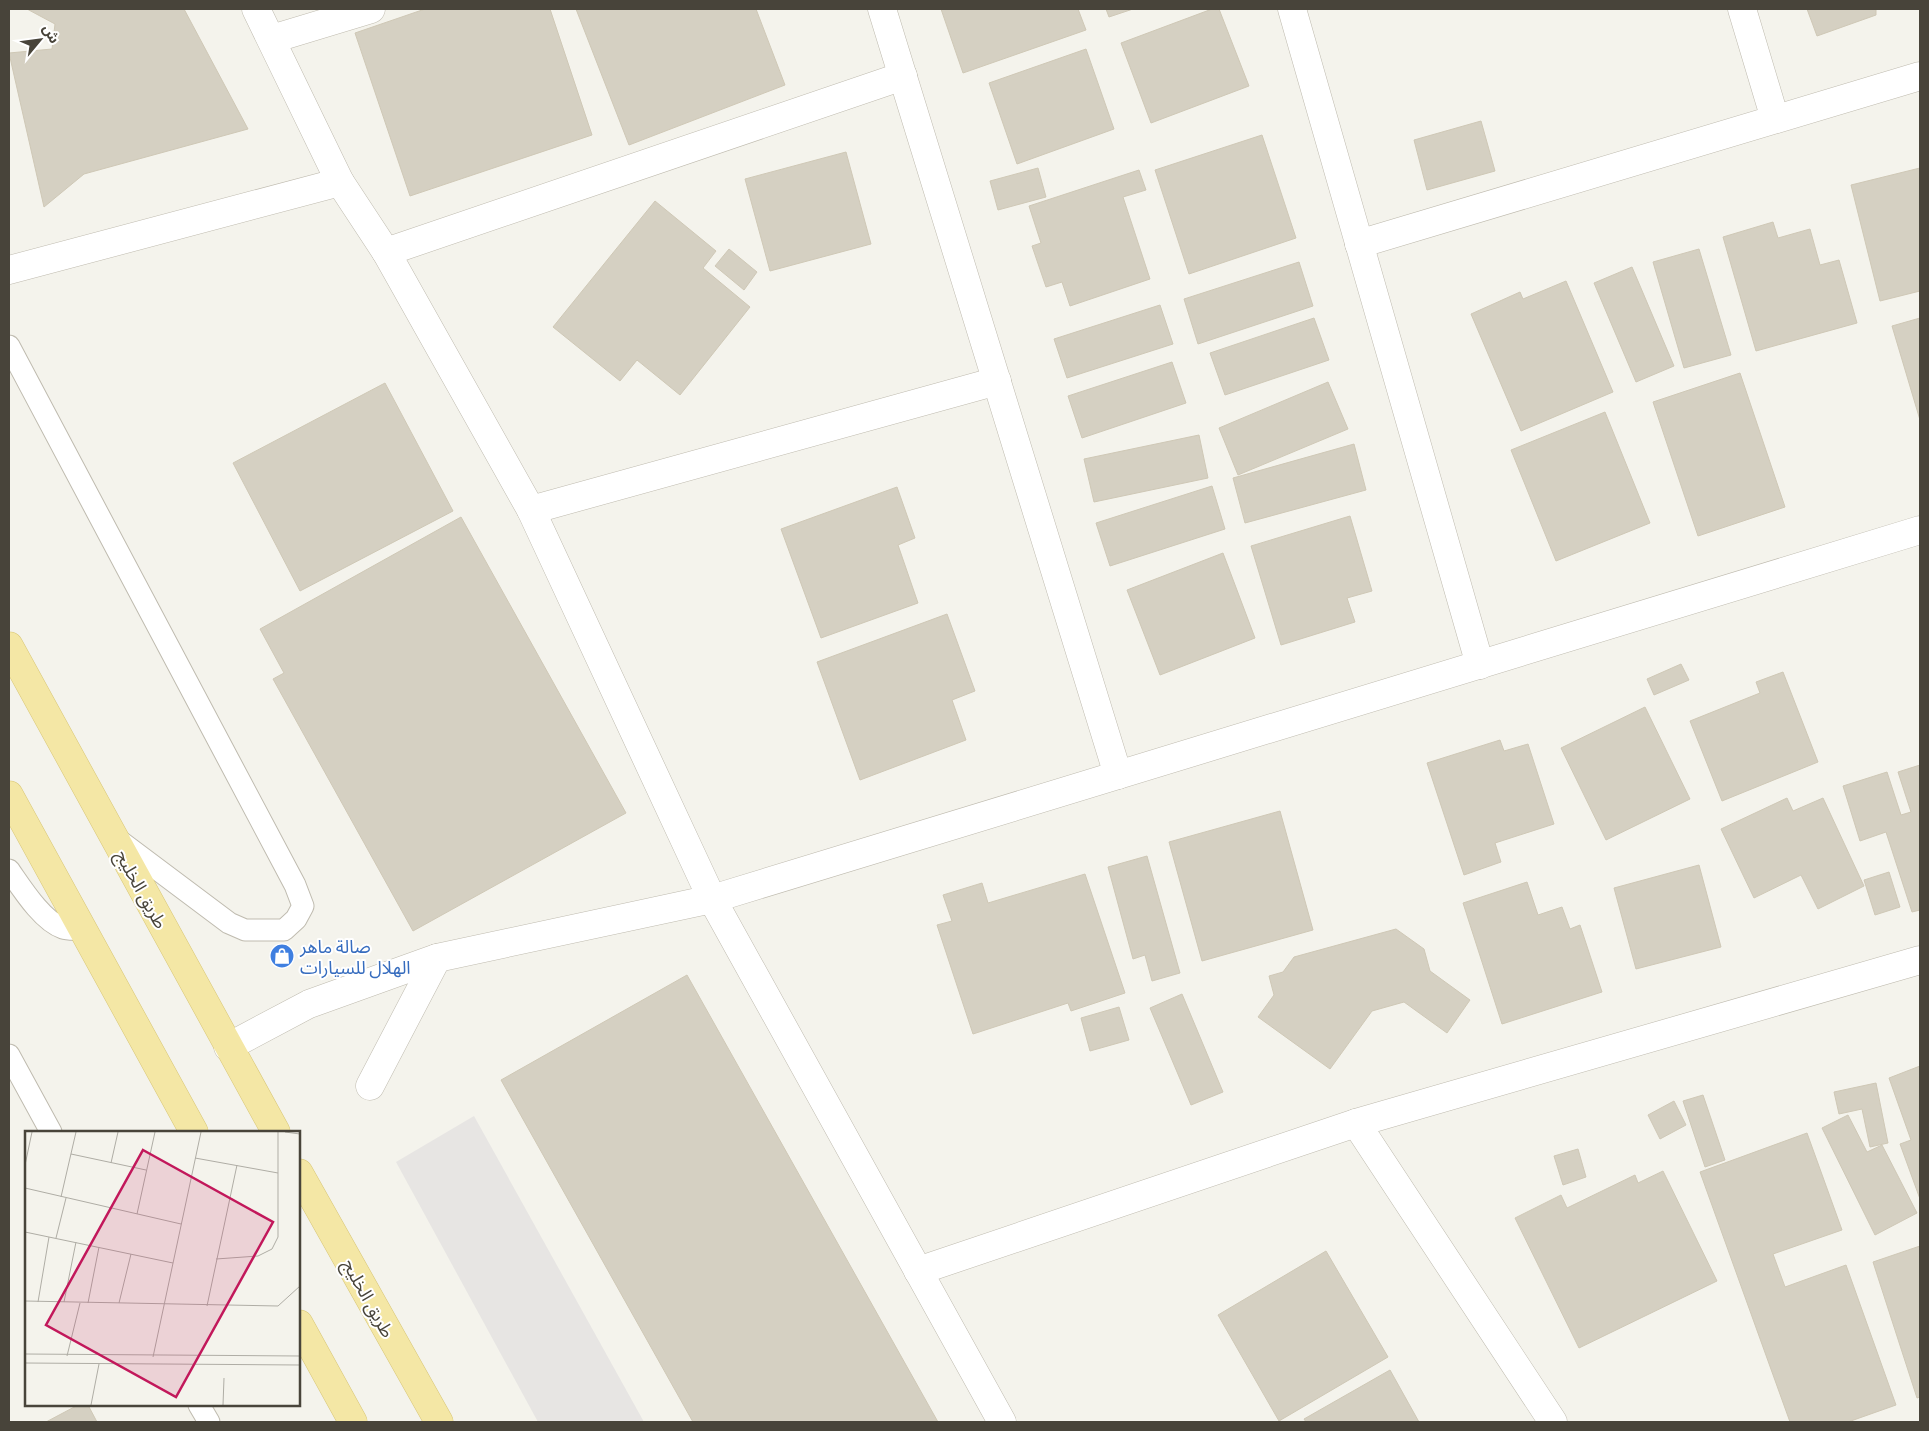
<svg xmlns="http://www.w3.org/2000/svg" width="1929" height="1431" font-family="Barlow,'Noto Sans Arabic',sans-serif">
  <rect width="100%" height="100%" fill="#f4f3ec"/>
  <!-- parking -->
  <polygon fill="#e7e5e3" points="474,1116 644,1422 538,1422 396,1162"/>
  <!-- building -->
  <g fill="#d5d0c2" stroke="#cfc8b6">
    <polygon points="27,9 184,9 248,129 84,174 44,207 9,53 52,49 55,24"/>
    <polygon points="425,9 550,9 592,135 410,196 355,33"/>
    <polygon points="576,9 756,9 785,85 629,145"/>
    <polygon points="941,9 1078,9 1086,30 963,73"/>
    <polygon points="1106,9 1133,9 1109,17"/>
    <polygon points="1212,9 1219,9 1249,86 1151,123 1121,43"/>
    <polygon points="1807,9 1876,9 1876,15 1817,36"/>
    <polygon points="1086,49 1114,129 1017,164 989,83"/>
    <polygon points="1481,121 1495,171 1427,190 1414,140"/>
    <polygon points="1262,135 1296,238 1189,274 1155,170"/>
    <polygon points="846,152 871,244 770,271 745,179"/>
    <polygon points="1038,168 1046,197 998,210 990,181"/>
    <polygon points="1920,168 1920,291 1880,301 1851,185"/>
    <polygon points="1139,170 1146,190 1123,197 1150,279 1070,306 1062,282 1046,287 1032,246 1041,243 1029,206"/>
    <polygon points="655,201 716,251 703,268 750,307 680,395 637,360 620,381 553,327"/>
    <polygon points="1773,222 1778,238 1810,229 1820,265 1839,260 1857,323 1756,351 1723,237"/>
    <polygon points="729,249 757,272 744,290 715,266"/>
    <polygon points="1699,249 1731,355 1684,368 1653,262"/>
    <polygon points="1299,262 1313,306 1198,344 1184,299"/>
    <polygon points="1632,267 1674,366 1636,382 1594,283"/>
    <polygon points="1566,281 1613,392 1521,431 1471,314 1520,292 1523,299"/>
    <polygon points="1160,305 1173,344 1067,378 1054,339"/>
    <polygon points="1314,318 1329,360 1225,395 1210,353"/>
    <polygon points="1920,318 1920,420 1892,326"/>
    <polygon points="1172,362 1186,403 1082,438 1068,396"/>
    <polygon points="1740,373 1785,507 1698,536 1653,402"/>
    <polygon points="1328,382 1348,429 1238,475 1219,428"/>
    <polygon points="385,383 453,511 300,591 233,463"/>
    <polygon points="1605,412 1650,523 1556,561 1511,450"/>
    <polygon points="1199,435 1208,478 1094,502 1084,459"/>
    <polygon points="1354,444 1366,490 1245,523 1233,478"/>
    <polygon points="1212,486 1225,529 1110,566 1096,523"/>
    <polygon points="897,487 915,538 898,545 918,603 821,638 781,529"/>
    <polygon points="1350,516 1372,591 1347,598 1355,622 1281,645 1251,546"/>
    <polygon points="461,517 626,813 413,931 273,679 284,673 260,629"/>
    <polygon points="1223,553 1255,638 1160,675 1127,590"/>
    <polygon points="947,614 975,691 952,700 966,740 860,780 817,662"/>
    <polygon points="1681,664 1689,680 1654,695 1647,679"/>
    <polygon points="1783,672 1818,762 1722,801 1690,721 1760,693 1756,682"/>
    <polygon points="1645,707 1690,799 1606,840 1561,748"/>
    <polygon points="1500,740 1504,751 1528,744 1554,824 1495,843 1501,862 1464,875 1427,763"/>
    <polygon points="1920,765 1920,910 1912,912 1886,832 1860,841 1843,786 1887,772 1901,815 1911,812 1898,772"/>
    <polygon points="1787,798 1793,811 1823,798 1864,886 1818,909 1801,875 1754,898 1721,829"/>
    <polygon points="1280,811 1313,930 1202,961 1169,842"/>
    <polygon points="1147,856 1180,973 1152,981 1145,955 1133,959 1108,867"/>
    <polygon points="1699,865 1721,947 1636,969 1614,888"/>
    <polygon points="1889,872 1900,907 1875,915 1864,880"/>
    <polygon points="1085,874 1125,993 1071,1011 1068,1003 973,1034 937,925 952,921 943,895 982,883 988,903"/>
    <polygon points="1527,882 1538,915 1562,907 1570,929 1580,925 1602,992 1502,1024 1463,903"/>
    <polygon points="1396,929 1424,949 1430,971 1470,1000 1447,1033 1404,1002 1372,1011 1330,1069 1258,1017 1274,995 1269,976 1283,972 1294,957"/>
    <polygon points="687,975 938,1422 693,1422 501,1080"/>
    <polygon points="1182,994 1223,1092 1191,1105 1150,1008"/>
    <polygon points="1119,1007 1129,1040 1090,1051 1081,1018"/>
    <polygon points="1920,1066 1920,1199 1900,1144 1911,1140 1889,1078"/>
    <polygon points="1876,1083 1888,1143 1870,1147 1862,1109 1839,1114 1834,1092"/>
    <polygon points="1703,1095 1725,1160 1705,1167 1683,1101"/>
    <polygon points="1674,1101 1686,1125 1660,1139 1648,1115"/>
    <polygon points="1848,1115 1867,1152 1882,1145 1917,1213 1875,1235 1822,1128"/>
    <polygon points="1807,1133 1842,1230 1773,1254 1785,1287 1846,1265 1896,1405 1848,1422 1790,1422 1700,1172"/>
    <polygon points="1578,1149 1586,1177 1563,1185 1554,1156"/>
    <polygon points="1663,1171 1717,1281 1579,1348 1515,1218 1561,1195 1567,1208 1635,1175 1638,1183"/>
    <polygon points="1920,1246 1920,1397 1917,1398 1873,1262"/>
    <polygon points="1326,1251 1388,1357 1279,1421 1218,1315"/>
    <polygon points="1390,1370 1419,1422 1306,1422 1304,1419"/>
    <polygon points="78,1405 88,1405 97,1422 46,1422"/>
  </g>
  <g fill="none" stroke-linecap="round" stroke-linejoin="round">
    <defs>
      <g id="lane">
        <polyline points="9,346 295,885 303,906 296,919 284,930 245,930 229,923 117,839"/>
        <path d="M9 870C21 887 42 921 63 928 69 930 76 929 83 929"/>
        <polyline points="9,1055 51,1132"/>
        <polyline points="199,1405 209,1422"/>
      </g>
      <g id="street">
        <polyline points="256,9 340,182 386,252 531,510 712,899 1002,1422"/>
        <polyline points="882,9 1118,775"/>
        <polyline points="1292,9 1480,665"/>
        <polyline points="1742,9 1775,119"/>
        <polyline points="272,39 371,9"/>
        <polyline points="1359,244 1920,76"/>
        <polyline points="386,252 903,76"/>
        <polyline points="9,270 340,182"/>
        <polyline points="531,510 997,381"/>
        <polyline points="228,1047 309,1004 437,958 712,899 1920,530"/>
        <polyline points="370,1086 437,958"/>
        <polyline points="1356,1123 1553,1422"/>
        <polyline points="918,1271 1356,1123 1920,960"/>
      </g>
      <g id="primary">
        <polyline points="9,646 276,1132"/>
        <polyline points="9,795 194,1132"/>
        <polyline points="299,1173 439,1422"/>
        <polyline points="299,1324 353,1422"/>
      </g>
    </defs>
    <!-- lane casing -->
    <use href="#lane" stroke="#bfbbaf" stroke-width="23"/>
    <!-- street casing -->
    <use href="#street" stroke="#bfbbaf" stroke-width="29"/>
    <!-- primary casing -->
    <use href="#primary" stroke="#d8c676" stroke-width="29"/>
    <!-- lane -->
    <use href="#lane" stroke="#fff" stroke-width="21"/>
    <!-- street -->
    <use href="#street" stroke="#fff" stroke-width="28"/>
    <!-- primary -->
    <use href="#primary" stroke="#f4e7a5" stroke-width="28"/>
  </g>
  <!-- icons -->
  <defs>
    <symbol id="shop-disc" viewBox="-11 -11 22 22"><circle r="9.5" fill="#3f7fe0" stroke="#fff"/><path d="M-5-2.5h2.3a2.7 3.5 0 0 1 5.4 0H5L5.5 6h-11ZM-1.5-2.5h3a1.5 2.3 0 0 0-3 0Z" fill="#fff"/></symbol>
  </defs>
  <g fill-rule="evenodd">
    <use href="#shop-disc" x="268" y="942" width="28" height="28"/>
  </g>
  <g text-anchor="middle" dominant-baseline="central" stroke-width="4" stroke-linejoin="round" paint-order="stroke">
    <!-- street labels -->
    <g font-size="18" fill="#48443a" stroke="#fff">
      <text transform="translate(142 889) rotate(61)">طريق الخليج</text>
      <text transform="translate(369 1298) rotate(61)">طريق الخليج</text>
    </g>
    <!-- shop labels -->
    <g font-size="18" fill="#366cbe" stroke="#fff" text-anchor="start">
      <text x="300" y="946">صالة ماهر<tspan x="300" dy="21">الهلال للسيارات</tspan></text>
    </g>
  </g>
  <!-- overview -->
  <g transform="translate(25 1131)">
    <rect width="275" height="275" fill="#f4f3ec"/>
    <path fill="none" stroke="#afada5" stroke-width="1" d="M260 1 275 3M46 23 121 39M170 27 253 42M86 32 93 1M0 34 7 1M0 57 156 93M36 66 51 1M112 83 130 1M0 101 148 132M31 107 41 67M191 128 233 125 247 118 253 106V1M0 170 253 175 275 155M13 171 24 106M39 171 51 111M63 172 74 116M94 172 106 123M182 175 212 34M0 223 275 225M42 225 55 172M128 226 176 1M0 232 275 234M66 274 74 233M198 274 199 247"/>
    <path fill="#c2185b" fill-opacity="0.15" stroke="#c2185b" stroke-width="2.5" d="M118 19 248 91 151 266 21 194Z"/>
    <rect width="275" height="275" fill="none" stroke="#48443a" stroke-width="2.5"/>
  </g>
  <!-- border -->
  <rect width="1929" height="1431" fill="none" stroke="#48443a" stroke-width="20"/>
  <!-- north arrow -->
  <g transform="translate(40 40) rotate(61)" stroke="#ffffff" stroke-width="4" paint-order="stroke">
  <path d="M0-4L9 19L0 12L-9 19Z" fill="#48443a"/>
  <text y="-8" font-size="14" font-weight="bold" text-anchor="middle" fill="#48443a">ش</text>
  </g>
</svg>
